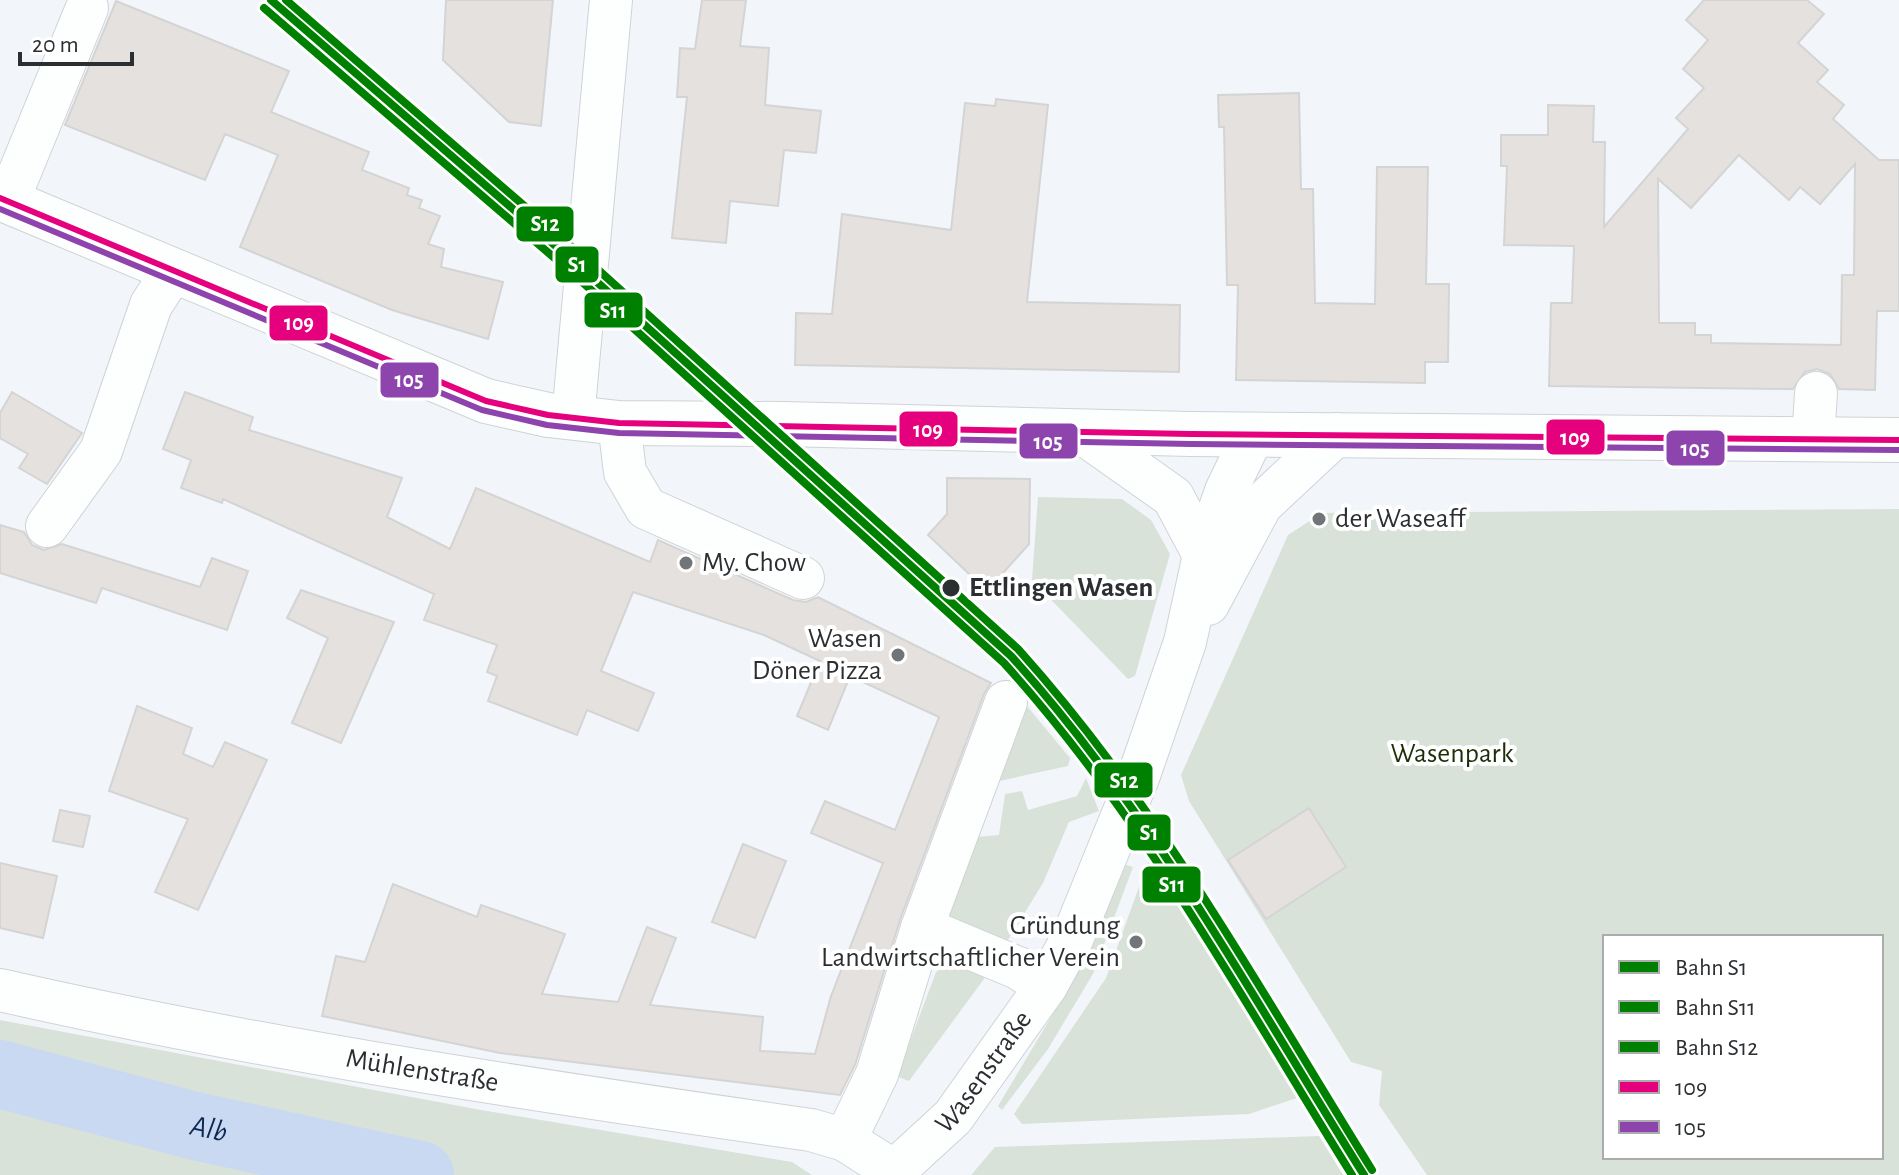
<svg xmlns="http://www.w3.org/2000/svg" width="1899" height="1175" font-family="'Alegreya Sans',sans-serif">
  <rect width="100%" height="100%" fill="#f2f6fa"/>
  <!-- green -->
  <g fill="#d9e2d8" fill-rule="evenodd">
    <polygon points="1038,497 1122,499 1151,520 1170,554 1135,676 1128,679 1032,580"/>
    <path d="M1899 509V1175H1427L1379 1105 1382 1071 1351 1062 1189 801 1181 775 1288 535 1322 513ZM1605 937H1881V1157H1605Z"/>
    <polygon points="1022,700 1070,758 1068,766 990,783"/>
    <polygon points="1086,778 1099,811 1069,822 1043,883 1003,948 936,914 964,838 999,835 1005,794 1022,791 1028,810 1077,796"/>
    <polygon points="1148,862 1155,865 1300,1097 1249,1114 1022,1124 1014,1114 1106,978"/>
    <polygon points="1123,864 1133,867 1093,974 1048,1049 1002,1110 998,1106 1078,972"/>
    <polygon points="962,953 992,968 909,1081 888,1073 903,1060 936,972"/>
    <polygon points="0,1020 481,1110 792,1162 812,1175 0,1175"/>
    <polygon points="1319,1136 1343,1175 971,1175 995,1147"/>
  </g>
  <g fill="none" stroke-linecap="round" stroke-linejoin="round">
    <!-- river -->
    <path stroke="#c8d9f1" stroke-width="68" id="s1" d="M0 1074 195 1126 420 1175"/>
  </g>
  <!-- building -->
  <g fill="#e5e1de" stroke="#d4d4d5" stroke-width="2" fill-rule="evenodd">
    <polygon points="446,0 553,0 541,126 509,122 443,60"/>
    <polygon points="702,0 746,0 740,46 769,48 765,105 821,111 816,153 784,150 778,206 730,201 726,243 672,238 687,97 677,97 680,48 695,49"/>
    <path d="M1704 0H1807L1824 14 1798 43 1828 70 1817 82 1844 105 1833 119 1879 160H1899V311H1877L1875 390 1839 389 1830 374 1817 369 1805 372 1793 389H1788L1549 386 1551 303H1572L1574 246 1504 245 1507 166H1501V135H1548V105L1594 106 1593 142H1605L1604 227 1688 129 1676 118 1704 88 1683 69 1708 40 1686 20ZM1739 155 1789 200 1800 187 1820 204 1855 164 1854 275H1842L1841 345 1711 343V335H1695V323H1659L1658 179 1691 208Z"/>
    <polygon points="116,1 289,71 271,112 369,152 362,170 409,188 407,195 422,200 419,208 440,216 428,244 444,249 441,267 503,282 488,339 392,310 240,247 278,155 225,134 205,180 65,125"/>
    <polygon points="1299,93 1301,189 1313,189 1315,303 1375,304 1377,167 1428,167 1426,284 1449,284 1448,362 1425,362 1425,383 1236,380 1238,285 1227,285 1224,127 1219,127 1218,95"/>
    <polygon points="996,99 1048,105 1027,302 1180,305 1179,372 795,365 796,313 832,314 842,214 951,230 965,103 995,106"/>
    <polygon points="12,392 82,433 47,484 19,468 28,454 0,438 0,413"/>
    <polygon points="185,392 253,417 249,430 402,478 387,517 450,549 476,488 650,562 658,540 793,600 806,602 818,597 991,683 984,694 900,920 855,1065 840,1095 500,1053 322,1016 336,956 365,962 393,884 477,917 481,905 565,934 542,994 618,1002 647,927 676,938 650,1005 763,1017 760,1051 815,1054 831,996 883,863 811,833 825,801 895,830 939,717 850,676 828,730 797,716 820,661 764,635 633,592 601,671 654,693 638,731 587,710 577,735 488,701 497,676 487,672 497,645 424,620 434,594 223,499 222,503 181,488 191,460 163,449"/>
    <polygon points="947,478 1030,479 1029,544 987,591 928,535 947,514"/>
    <polygon points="0,525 24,532 32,545 44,550 62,544 200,587 212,558 248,571 227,630 102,588 96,603 0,573"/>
    <polygon points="301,590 394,622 341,743 292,723 328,638 287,618"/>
    <polygon points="137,706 192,728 183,754 213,767 225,742 267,760 198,910 155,892 188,819 109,791"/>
    <polygon points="1309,808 1346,867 1266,919 1228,860"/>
    <polygon points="60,810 90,816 83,847 53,841"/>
    <polygon points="743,844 786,861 755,938 712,922"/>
    <polygon points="0,863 57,876 43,938 0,928"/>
  </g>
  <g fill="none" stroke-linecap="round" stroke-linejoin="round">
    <defs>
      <g id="minor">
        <polyline points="8,201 87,8"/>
        <polyline points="573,418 611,0"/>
        <polyline points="619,423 625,472 646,508 803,578"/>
        <polyline points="1081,432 1173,497 1204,555"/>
        <polyline points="1813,440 1816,393"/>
        <polyline points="47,526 101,451 151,305 173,271"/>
        <polyline points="1208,604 1261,505 1337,434"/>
        <polyline points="922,928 1018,968 1046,986"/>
        <path id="s2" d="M0 990C268 1051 540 1091 811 1130L845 1140 892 1170"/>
        <polyline points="845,1140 877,1074 922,928 1006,702"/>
        <path id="s3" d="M890 1175 953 1117 1046 986 1072 939 1139 775 1185 642 1204 555 1226 491 1253 435"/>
      </g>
      <polyline id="major" points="0,198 486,401 548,415 619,423 784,424 1191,434 1899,440"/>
    </defs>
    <!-- minor casing -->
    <use href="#minor" stroke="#cfd3d6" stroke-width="44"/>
    <!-- major casing -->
    <use href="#major" stroke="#cfd3d6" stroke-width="46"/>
    <!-- minor -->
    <use href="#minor" stroke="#fdfefe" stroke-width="42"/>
    <!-- major -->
    <use href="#major" stroke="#fdfefe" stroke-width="44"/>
    <defs>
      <polyline id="bus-1" points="0,198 486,401 548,415 619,423 1191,434 1899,440"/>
      <polyline id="bus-2" points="0,209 482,410 547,425 619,433 1191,444 1899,450"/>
    </defs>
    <!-- bus-1 casing -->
    <use href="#bus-1" stroke="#fff" stroke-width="12"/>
    <!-- bus-2 casing -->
    <use href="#bus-2" stroke="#fff" stroke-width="12"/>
    <!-- bus-1 -->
    <use href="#bus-1" stroke="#e5007d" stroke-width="6"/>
    <!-- bus-2 -->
    <use href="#bus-2" stroke="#8e44ad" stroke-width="6"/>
    <defs>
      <path id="rail-1" d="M271 0 587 273 1011 656C1153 813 1252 997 1364 1175"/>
      <path id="rail-2" d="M264 8 580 280 1004 663C1144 818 1242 999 1352 1175"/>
      <path id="rail-3" d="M286 0 594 266 1018 649C1161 808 1260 990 1372 1170"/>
    </defs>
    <!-- rail-1 casing -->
    <use href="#rail-1" stroke="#fff" stroke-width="14"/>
    <!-- rail-2 casing -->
    <use href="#rail-2" stroke="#fff" stroke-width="14"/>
    <!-- rail-3 casing -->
    <use href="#rail-3" stroke="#fff" stroke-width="14"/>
    <!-- rail-1 -->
    <use href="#rail-1" stroke="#008000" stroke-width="8"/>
    <!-- rail-2 -->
    <use href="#rail-2" stroke="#008000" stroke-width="8"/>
    <!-- rail-3 -->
    <use href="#rail-3" stroke="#008000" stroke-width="8"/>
  </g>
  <!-- markers -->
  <g fill="#717578" stroke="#fff" stroke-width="3">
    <circle cx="1319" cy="519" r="8"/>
    <circle cx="686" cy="563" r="8"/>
    <circle cx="898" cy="655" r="8"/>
    <circle cx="1136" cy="942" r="8"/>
  </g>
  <circle fill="#2c2f32" stroke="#fff" stroke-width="3" cx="951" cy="588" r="10"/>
  <g text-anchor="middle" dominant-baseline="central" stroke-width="8" stroke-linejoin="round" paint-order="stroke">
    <!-- poi labels -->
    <g font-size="28" fill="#2c2f32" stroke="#fff" text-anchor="start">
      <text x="1335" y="519">der Waseaff</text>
      <text x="702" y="563">My. Chow</text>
      <text x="882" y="639" text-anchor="end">Wasen<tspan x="882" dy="32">Döner Pizza</tspan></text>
      <text x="1120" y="926" text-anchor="end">Gründung<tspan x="1120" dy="32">Landwirtschaftlicher Verein</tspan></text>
    </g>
    <!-- stop labels -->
    <g font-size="28" font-weight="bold" fill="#2c2f32" stroke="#fff" text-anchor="start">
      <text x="969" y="588">Ettlingen Wasen</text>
    </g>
    <!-- park labels -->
    <g font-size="28" fill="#1d2f08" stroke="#fff">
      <text x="1452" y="754">Wasenpark</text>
    </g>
    <!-- street labels -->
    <g font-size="28" fill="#2c2f32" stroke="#fff">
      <text stroke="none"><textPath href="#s3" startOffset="140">Wasenstraße</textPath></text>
      <text stroke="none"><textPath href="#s2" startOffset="430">Mühlenstraße</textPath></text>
    </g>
    <!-- water labels -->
    <g font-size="30" font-style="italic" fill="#0d2852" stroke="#fff">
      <text stroke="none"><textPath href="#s1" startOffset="216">Alb</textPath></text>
    </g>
  </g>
  <g stroke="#fff" stroke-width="3">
    <rect x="515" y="205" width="60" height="38" rx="8" fill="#008000"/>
    <rect x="554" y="245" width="46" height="39" rx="8" fill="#008000"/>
    <rect x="583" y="291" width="61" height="38" rx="8" fill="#008000"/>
    <rect x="268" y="304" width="61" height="38" rx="8" fill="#e5007d"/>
    <rect x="379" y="361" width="61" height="38" rx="8" fill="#8e44ad"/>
    <rect x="898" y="410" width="61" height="38" rx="8" fill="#e5007d"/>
    <rect x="1545" y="418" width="61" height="38" rx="8" fill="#e5007d"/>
    <rect x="1018" y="422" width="61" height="38" rx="8" fill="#8e44ad"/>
    <rect x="1665" y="429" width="61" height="38" rx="8" fill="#8e44ad"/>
    <rect x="1093" y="761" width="61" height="38" rx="8" fill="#008000"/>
    <rect x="1126" y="813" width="46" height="39" rx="8" fill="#008000"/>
    <rect x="1141" y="865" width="61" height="39" rx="8" fill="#008000"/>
  </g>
  <g font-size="22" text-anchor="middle" font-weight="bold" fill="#fff">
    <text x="545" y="231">S12</text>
    <text x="577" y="272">S1</text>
    <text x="613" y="318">S11</text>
    <text x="299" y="330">109</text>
    <text x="409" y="387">105</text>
    <text x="928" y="437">109</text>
    <text x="1575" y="445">109</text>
    <text x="1048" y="449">105</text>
    <text x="1695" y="456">105</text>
    <text x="1124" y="788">S12</text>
    <text x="1149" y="840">S1</text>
    <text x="1172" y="892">S11</text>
  </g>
  <!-- legend -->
  <rect x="1603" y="935" width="280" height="224" fill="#ffffff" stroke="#abacad" stroke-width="2"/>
  <rect x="1619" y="961" width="40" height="12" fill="#008000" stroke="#abacad" stroke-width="2"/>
  <text x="1675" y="975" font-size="24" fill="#2c2f32">Bahn S1</text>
  <rect x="1619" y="1001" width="40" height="12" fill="#008000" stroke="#abacad" stroke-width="2"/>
  <text x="1675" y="1015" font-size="24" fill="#2c2f32">Bahn S11</text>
  <rect x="1619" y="1041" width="40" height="12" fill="#008000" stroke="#abacad" stroke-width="2"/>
  <text x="1675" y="1055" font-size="24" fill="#2c2f32">Bahn S12</text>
  <rect x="1619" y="1081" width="40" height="12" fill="#e5007d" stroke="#abacad" stroke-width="2"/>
  <text x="1675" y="1095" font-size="24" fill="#2c2f32">109</text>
  <rect x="1619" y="1121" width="40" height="12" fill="#8e44ad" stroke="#abacad" stroke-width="2"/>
  <text x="1675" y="1135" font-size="24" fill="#2c2f32">105</text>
  <!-- scale -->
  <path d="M20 52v12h112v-12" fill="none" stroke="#2c2f32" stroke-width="4"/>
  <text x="32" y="52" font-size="24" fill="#2c2f32" stroke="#ffffff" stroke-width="6" paint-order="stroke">20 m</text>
</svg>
